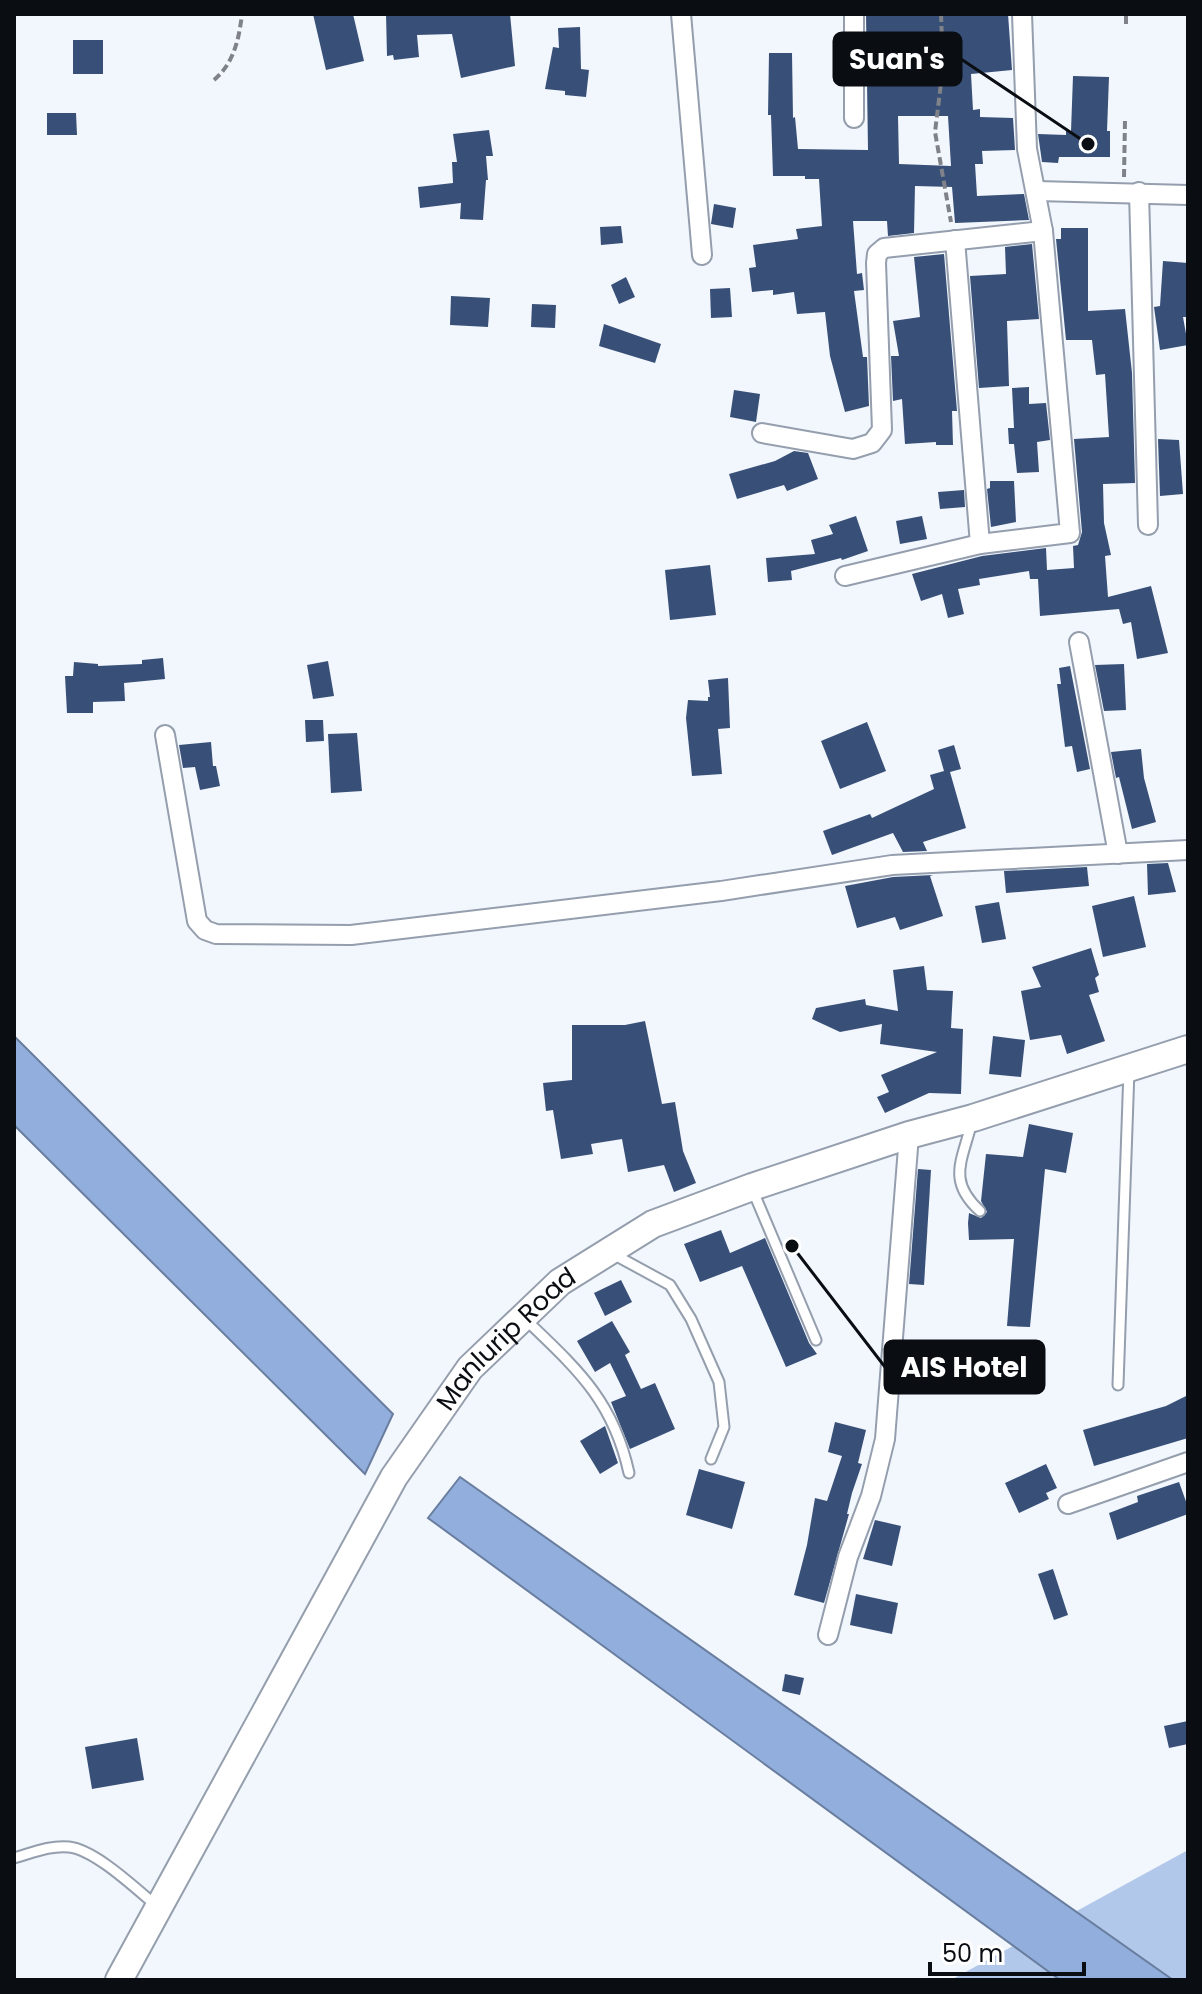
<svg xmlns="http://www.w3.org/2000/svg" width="1202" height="1994" font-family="Poppins,sans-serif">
  <rect width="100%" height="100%" fill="#f2f6fd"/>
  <!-- green -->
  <polygon fill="#b2c8ea" points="1188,1850 1188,1980 951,1980"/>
  <!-- water -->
  <g fill="#92aedc" stroke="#697e9f" stroke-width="2">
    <polygon points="14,1036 393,1414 365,1474 14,1125"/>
    <polygon points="460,1477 1173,1980 1060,1980 428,1518"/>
  </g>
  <!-- building -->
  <g fill="#385078" fill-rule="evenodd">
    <polygon points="313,14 353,14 364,61 326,70"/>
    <polygon points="386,14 510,14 515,66 461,78 452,34 417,35 419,57 394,60 393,55 387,56"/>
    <path d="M866 14H1008L1012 70 971 74 973 110 980 109V117L1013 118 1015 150 982 151 983 164H975L977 196 1024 194 1029 220 955 223 952 187 915 186 914 233 888 236 887 221H853L857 274 862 273 864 290 854 291 863 357H867L869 406 845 412 830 356 825 312 797 314 794 292 773 295V290L752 292 749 268 756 267 753 245 798 239 796 229 822 226 819 179H805V176H773L771 115H768L769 53H792L793 118 795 117 798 149 868 150ZM898 116H948L951 166 899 164Z"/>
    <polygon points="580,27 581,69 589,70 586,97 565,95 565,91 545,89 553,47 559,48 558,28"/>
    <rect x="73" y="40" width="30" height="34"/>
    <polygon points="1073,76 1109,77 1107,131 1110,131 1110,157 1059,157 1058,163 1042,162 1038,134 1066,135 1066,131 1071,131"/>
    <polygon points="47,113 76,113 77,135 47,135"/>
    <polygon points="489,130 493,156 486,156 488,180 486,180 483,220 460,219 461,203 420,208 418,187 453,183 452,162 457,162 453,134"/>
    <polygon points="714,204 736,208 733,228 711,224"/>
    <polygon points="621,226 623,243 601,245 600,227"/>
    <polygon points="1061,228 1088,228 1088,311 1125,309 1132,373 1135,483 1103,484 1104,523 1111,555 1105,556 1108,597 1151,586 1168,653 1137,659 1131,622 1123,624 1119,609 1040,616 1038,579 1030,579 1029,571 979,579 980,585 958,589 964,614 948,618 942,594 921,601 912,574 982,556 1046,548 1047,570 1074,568 1073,546 1078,545 1082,532 1074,439 1109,437 1105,374 1096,375 1092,340 1066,340 1056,239 1061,239"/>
    <polygon points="1032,244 1039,319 1007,321 1009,386 979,388 970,276 1006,274 1005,247"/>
    <polygon points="944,254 957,411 952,411 953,445 936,445 936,442 905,444 902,399 893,401 891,356 899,356 893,321 920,317 914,257"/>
    <polygon points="1163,261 1188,263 1188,317 1183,317 1188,345 1160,350 1154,307 1160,306"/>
    <polygon points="626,277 635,297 619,304 611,285"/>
    <polygon points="730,288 732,317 711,318 710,289"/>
    <polygon points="451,296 490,298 488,327 450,325"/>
    <polygon points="532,304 556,305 555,328 531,327"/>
    <polygon points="604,324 661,344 655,363 599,346"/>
    <polygon points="1029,387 1029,404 1046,403 1050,440 1037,442 1039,472 1017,473 1014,444 1009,444 1008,428 1014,428 1012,388"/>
    <polygon points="734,390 760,394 756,422 730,417"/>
    <polygon points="1158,439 1179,440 1183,494 1160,496"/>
    <polygon points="794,451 808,453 818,479 787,491 784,485 737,499 729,474 775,461"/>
    <polygon points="990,481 1014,481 1016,522 991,527 987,489 990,488"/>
    <polygon points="964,490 965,507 940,509 938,492"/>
    <polygon points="856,516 868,551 842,560 841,558 791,571 792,580 768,582 766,558 815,554 811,540 833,534 829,525"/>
    <polygon points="922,516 927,539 900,544 896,521"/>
    <polygon points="710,565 716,615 670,620 665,570"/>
    <polygon points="163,658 165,679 124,683 125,701 93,702 93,713 67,713 65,676 73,676 74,662 98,664 98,666 142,664 142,660"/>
    <polygon points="328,661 334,696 313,699 307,665"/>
    <polygon points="1124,664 1126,710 1104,711 1095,665"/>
    <polygon points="1070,666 1090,769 1077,772 1072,746 1065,747 1057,684 1061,684 1059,668"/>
    <polygon points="728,678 730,728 718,729 722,774 692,776 686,718 688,700 708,701 708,697 710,697 708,680"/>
    <polygon points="305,720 323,720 324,741 306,742"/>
    <polygon points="867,722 886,771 840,789 821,741"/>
    <polygon points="357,733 362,791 331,793 328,734"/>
    <polygon points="211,742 213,766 216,766 220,786 200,790 195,767 183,768 179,745"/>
    <polygon points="954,745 961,769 950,772 966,828 923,842 927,851 903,852 893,833 832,855 823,831 870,814 872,818 934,789 930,775 944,771 938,750"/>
    <polygon points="1141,749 1144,778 1156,822 1132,829 1119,777 1116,778 1111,752"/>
    <polygon points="1168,863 1176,892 1148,895 1147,864"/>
    <polygon points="1087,867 1089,886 1006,893 1004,871"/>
    <polygon points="933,875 930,876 943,916 900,930 895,917 857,928 845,886 893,877"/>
    <polygon points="1134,896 1146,947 1103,957 1092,906"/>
    <polygon points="999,902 1006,939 982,943 975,906"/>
    <polygon points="1091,948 1099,975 1095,978 1099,992 1089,995 1105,1041 1067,1054 1061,1035 1030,1040 1021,991 1041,987 1032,967"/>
    <polygon points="924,966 927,990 953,991 951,1028 963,1029 961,1094 929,1093 885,1113 877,1097 889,1092 881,1075 937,1052 880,1044 882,1024 840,1032 812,1019 816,1008 865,999 866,1005 898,1011 893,970"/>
    <polygon points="645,1021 662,1104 675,1102 683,1151 696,1183 674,1192 664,1165 628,1172 622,1139 591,1144 593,1154 561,1159 553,1110 546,1111 543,1083 572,1080 572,1025 625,1025"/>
    <polygon points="993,1036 1025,1040 1021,1077 989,1074"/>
    <polygon points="1029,1124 1073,1133 1066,1173 1045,1169 1030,1327 1007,1326 1014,1239 969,1240 968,1223 969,1213 981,1218 987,1212 981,1201 986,1154 1023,1157"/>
    <polygon points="918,1169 931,1170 924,1285 909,1284"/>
    <polygon points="721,1230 730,1253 765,1238 809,1343 817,1354 786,1367 742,1266 700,1282 684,1244"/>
    <polygon points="621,1280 632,1302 605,1316 594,1293"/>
    <polygon points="612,1321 630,1352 625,1355 641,1389 655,1383 675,1429 630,1449 611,1402 626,1396 610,1363 595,1372 577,1341"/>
    <polygon points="1188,1395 1188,1438 1094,1466 1083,1430 1166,1406"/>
    <polygon points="835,1422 866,1430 858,1463 862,1464 852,1493 847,1514 849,1514 824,1603 794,1595 807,1545 815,1498 827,1501 842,1456 828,1452"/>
    <polygon points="605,1426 618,1463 600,1474 580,1441"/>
    <polygon points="1046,1464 1057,1488 1046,1493 1049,1499 1019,1513 1005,1483"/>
    <polygon points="699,1469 745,1482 732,1529 686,1515"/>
    <polygon points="1179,1482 1188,1507 1188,1514 1117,1540 1109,1513 1138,1502 1137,1496"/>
    <polygon points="875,1520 901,1526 892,1566 863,1559"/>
    <polygon points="1053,1569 1068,1615 1054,1620 1038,1574"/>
    <polygon points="856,1594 898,1603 892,1634 850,1625"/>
    <polygon points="785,1674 804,1678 800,1695 782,1691"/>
    <polygon points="1188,1721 1188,1744 1169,1748 1164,1726"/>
    <polygon points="137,1738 144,1780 92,1789 85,1747"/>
  </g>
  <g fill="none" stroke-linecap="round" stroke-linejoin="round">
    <defs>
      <g id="service">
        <path d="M972 1121C963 1160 946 1180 980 1211"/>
        <polyline points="753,1191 816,1340"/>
        <polyline points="613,1254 670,1285 691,1319 719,1382 724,1427 711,1459"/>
        <path d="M525 1319C577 1369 613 1400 629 1473"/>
        <polyline points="1118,1385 1129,1070"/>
        <path d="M14 1858C32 1853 50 1845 69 1847 96 1850 137 1890 158 1907"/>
      </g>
      <g id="minor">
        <polyline points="681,14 702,255"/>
        <polyline points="854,118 854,14"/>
        <polyline points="1037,191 1188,195"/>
        <polyline points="1139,192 1148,525"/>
        <polyline points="955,240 980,544"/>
        <polyline points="762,433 853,449 872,443 882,430 876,263 877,254 884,248 1043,231"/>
        <polyline points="845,576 980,544 1070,533 1043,231 1027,149 1022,14"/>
        <polyline points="1079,642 1118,854"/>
        <polyline points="165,735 197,921 205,930 216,934 351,935 721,891 892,865 1188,850"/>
        <polyline points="1068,1504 1188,1462"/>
        <polyline points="828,1635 848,1557 871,1496 885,1439 909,1135"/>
      </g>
      <g id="secondary">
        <path id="s1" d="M119 1980 394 1477 470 1368 560 1282 653 1224 752 1187 909 1135 973 1118 1188 1049"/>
      </g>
    </defs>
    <!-- service casing -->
    <use href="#service" stroke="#949ead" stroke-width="13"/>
    <!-- minor casing -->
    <use href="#minor" stroke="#949ead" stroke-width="22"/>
    <!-- secondary casing -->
    <use href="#secondary" stroke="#949ead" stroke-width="30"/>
    <!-- path -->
    <g stroke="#7f8288" stroke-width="4" stroke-dasharray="8 4" stroke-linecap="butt">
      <polyline points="941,14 943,67 935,132 951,222"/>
      <polyline points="1126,24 1126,14"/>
      <path d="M214 80C234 63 239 39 242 14"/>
      <polyline points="1124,177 1125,120"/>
    </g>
    <!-- service -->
    <use href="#service" stroke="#fff" stroke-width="9"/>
    <!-- minor -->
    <use href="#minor" stroke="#fff" stroke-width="18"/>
    <!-- secondary -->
    <use href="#secondary" stroke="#fff" stroke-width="26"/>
  </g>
  <g text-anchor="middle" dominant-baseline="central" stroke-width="8" stroke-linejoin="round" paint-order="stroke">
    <!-- street labels -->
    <g font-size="26" fill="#0a0d12" stroke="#fff">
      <text stroke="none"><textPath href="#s1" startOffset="752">Manlurip Road</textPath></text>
    </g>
  </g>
  <!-- callouts -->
  <path fill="none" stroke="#0a0d12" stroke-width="3" d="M1088 144L961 59M792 1246L885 1367"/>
  <g fill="#0a0d12" stroke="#fff" stroke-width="3">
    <circle cx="1088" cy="144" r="8"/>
    <circle cx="792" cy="1246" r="8"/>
  </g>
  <g fill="#0a0d12" stroke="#0a0d12" stroke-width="3">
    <rect x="834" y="33" width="127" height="52" rx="8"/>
    <rect x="885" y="1341" width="159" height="52" rx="8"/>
  </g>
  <g font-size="28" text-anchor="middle" font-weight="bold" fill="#fff">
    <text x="897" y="69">Suan's</text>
    <text x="964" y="1377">AIS Hotel</text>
  </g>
  <!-- border -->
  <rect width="1202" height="1994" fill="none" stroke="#0a0d12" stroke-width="32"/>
  <!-- scale -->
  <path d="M930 1962v12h154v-12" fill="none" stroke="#0a0d12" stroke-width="4"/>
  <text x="942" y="1962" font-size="24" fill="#0a0d12" stroke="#ffffff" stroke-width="6" paint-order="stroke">50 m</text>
</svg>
